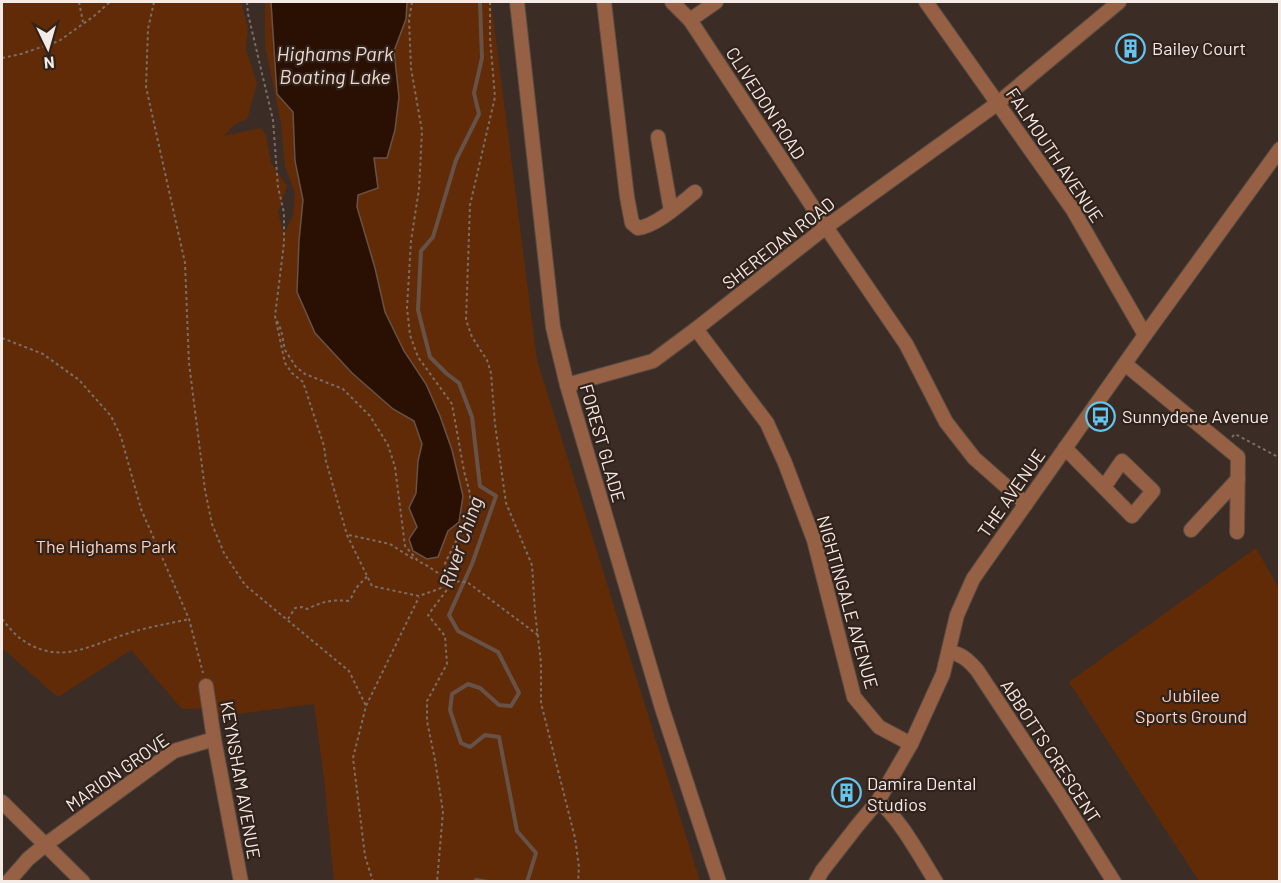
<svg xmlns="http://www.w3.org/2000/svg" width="1281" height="883" font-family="Barlow,sans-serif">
  <rect width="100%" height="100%" fill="#3b2d25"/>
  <!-- green -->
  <g fill="#622b07">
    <polygon points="2,2 241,2 248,28 246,49 257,84 247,119 234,125 224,136 261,128 266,135 271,163 287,186 278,212 284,234 293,216 295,193 285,166 281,123 265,45 265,2 271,2 277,94 293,112 295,161 303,200 299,241 315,333 352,373 393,409 414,421 422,444 418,461 416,493 409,508 438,557 448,531 459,522 463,496 452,450 440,416 426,384 404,351 385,312 375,268 357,207 358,195 399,97 394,51 406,19 407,2 491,2 537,360 700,881 334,881 324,778 314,704 213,717 213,708 182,709 131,650 58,697 2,648"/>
    <polygon points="1256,548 1279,589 1279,881 1199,881 1069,682"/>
  </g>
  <!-- water -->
  <polygon fill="#2a1003" stroke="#675247" stroke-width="1.5" points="271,2 407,2 407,3 406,19 394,51 399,97 395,130 387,158 374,158 378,188 358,195 357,207 375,268 385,312 404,351 426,384 440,416 452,450 463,496 459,522 448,531 438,557 427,559 413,551 409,539 417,527 409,508 416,493 418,461 422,444 414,421 393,409 352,373 315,333 297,292 299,241 303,200 295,161 293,112 277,94"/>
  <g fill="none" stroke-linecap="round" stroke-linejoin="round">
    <!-- stream -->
    <g stroke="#675247" stroke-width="4">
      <polyline points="480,2 482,58 474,93 479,114 456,160 433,237 421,251 418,310 430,357 447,374 459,383 472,417 480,486 496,496 472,564 449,615 458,631 498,652 519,693 511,706 499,705 480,688 468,684 452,694 450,710 461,743 470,747 485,735 499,737 517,831 536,853 527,882"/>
      <polyline points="475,882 476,880 489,882"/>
    </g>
    <defs>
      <g id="minor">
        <polyline points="517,2 553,327 567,385 662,708 719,882"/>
        <path d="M604 2 627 197 632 223 638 228C656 226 680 204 695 192"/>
        <polyline points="672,2 690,20 826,227 906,344 946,422 974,458 1026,504"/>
        <polyline points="926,2 1073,210 1145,335"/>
        <polyline points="690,20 716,2"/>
        <polyline points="658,137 671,211"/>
        <polyline points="696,329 767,423 785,463 814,540 854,697 879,727 911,744"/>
        <polyline points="1125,364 1238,457 1237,532"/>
        <polyline points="567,385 653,361 696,329 826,227 998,103 1119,2"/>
        <polyline points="1065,448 1132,516 1153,491 1122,461 1104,487"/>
        <polyline points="1191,530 1238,479"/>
        <path d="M949 652C962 654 968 660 977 670L1062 799 1114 882"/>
        <polyline points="206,686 214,739 241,882"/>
        <path d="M878 801C899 817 921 858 936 882"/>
        <polyline points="2,802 83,882"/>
        <polyline points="8,882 28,859 45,845 174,751 214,739"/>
        <polyline points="816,882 822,871 857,826 878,801 911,744 943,674 957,615 973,579 982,566 1145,335 1280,149"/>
      </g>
    </defs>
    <!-- minor casing -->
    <use href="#minor" stroke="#594b44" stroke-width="16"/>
    <!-- path -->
    <g stroke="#7a6e67" stroke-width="2" stroke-dasharray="3 3" stroke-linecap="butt">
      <polyline points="79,2 83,22"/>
      <polyline points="154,2 148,29 146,87 185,263 189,363 205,490 212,524 224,553 245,585 349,671 366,706"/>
      <polyline points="247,2 248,14 273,120 278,187 284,213 284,243 275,316 285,363 292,373 303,382 324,446 326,461 347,535 372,586 419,596 444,587 450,581"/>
      <polyline points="412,2 409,20 411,68 422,131 419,189 411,241 407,308 410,335 418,357 452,404 464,471 470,494 470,514 445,563 450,581 449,587 428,615 445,636 447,664 427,701 427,721 435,760 443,812 437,882"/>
      <polyline points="490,2 490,38 495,97 470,205 466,320 472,337 487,360 491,373 495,424 506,503 532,565 535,612 541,663 541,703 575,838 579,867 578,882"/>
      <polyline points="2,58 21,54 59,41 94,16 110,2"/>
      <polyline points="277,321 281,330 285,350 296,367 305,374 343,389 370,416 388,445 395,467 405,546 418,561 426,565 450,581 467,582 538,635"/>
      <polyline points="2,338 43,354 79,380 111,416 121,437 141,509 189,619 203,673"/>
      <polyline points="1232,437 1235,434 1280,458"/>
      <polyline points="349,535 390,544 415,560"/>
      <path d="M2 619C8 626 14 634 21 639 59 666 88 646 126 634 147 627 168 624 189 619"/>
      <path d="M288 619 295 608 302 607 307 609C322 602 332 599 348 601 354 596 353 591 358 586 361 582 365 580 367 576"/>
      <polyline points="373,882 365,856 353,758 366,706 419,597"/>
    </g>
    <!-- minor -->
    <use href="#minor" stroke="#966044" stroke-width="14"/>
  </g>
  <!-- icons -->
  <defs>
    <symbol id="building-ring" viewBox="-11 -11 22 22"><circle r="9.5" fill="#31231c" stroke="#64c5ee" stroke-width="1.5"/><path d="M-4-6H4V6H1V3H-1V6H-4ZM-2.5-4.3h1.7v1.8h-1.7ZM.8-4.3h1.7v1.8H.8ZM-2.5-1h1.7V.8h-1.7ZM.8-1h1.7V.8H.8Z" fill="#64c5ee"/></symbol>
    <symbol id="bus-ring" viewBox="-11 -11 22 22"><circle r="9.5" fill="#31231c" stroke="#64c5ee" stroke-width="1.5"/><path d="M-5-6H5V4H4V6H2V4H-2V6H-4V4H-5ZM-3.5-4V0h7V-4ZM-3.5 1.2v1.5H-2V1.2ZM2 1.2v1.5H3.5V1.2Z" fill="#64c5ee"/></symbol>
  </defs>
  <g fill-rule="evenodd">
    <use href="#building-ring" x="1114" y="32" width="33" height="33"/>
    <use href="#bus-ring" x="1084" y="400" width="33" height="33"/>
    <use href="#building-ring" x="830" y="776" width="33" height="33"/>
  </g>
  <g text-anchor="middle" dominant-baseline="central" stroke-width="4.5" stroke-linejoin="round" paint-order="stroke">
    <!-- poi labels -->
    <g font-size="18" fill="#f5ebe6" stroke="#31231c" text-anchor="start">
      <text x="1152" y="48">Bailey Court</text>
      <text x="1122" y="416">Sunnydene Avenue</text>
      <text x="867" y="783">Damira Dental<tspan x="867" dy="21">Studios</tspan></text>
    </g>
    <!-- street labels -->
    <g font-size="18" fill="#f5ebe6" stroke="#31231c">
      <text transform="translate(766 103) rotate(57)">CLIVEDON ROAD</text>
      <text transform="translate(1055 155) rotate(56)">FALMOUTH AVENUE</text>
      <text transform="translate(778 243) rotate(-38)">SHEREDAN ROAD</text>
      <text transform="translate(603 443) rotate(74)">FOREST GLADE</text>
      <text transform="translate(1011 493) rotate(-55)">THE AVENUE</text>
      <text transform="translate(848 602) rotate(74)">NIGHTINGALE AVENUE</text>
      <text transform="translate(1051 751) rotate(57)">ABBOTTS CRESCENT</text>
      <text transform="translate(117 772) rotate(-35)">MARION GROVE</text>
      <text transform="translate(241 780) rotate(80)">KEYNSHAM AVENUE</text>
    </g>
    <!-- park labels -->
    <g font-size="18" fill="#fed1ba" stroke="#31231c">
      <text x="106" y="546">The Highams Park</text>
      <text x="1191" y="695">Jubilee<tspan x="1191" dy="21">Sports Ground</tspan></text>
    </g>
    <!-- water labels -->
    <g font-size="20" font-style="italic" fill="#f0d9cd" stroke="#31231c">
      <text x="335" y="53">Highams Park<tspan x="335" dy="23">Boating Lake</tspan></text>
      <text transform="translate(460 542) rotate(-71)">River Ching</text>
    </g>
  </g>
  <!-- border -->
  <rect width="1281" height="883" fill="none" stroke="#f5ebe6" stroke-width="6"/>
  <!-- north arrow -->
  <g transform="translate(48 48) rotate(175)" stroke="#31231c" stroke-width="4.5" paint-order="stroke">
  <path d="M0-4.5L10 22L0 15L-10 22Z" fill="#f5ebe6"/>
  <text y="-9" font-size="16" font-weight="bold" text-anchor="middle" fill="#f5ebe6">N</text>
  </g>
</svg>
